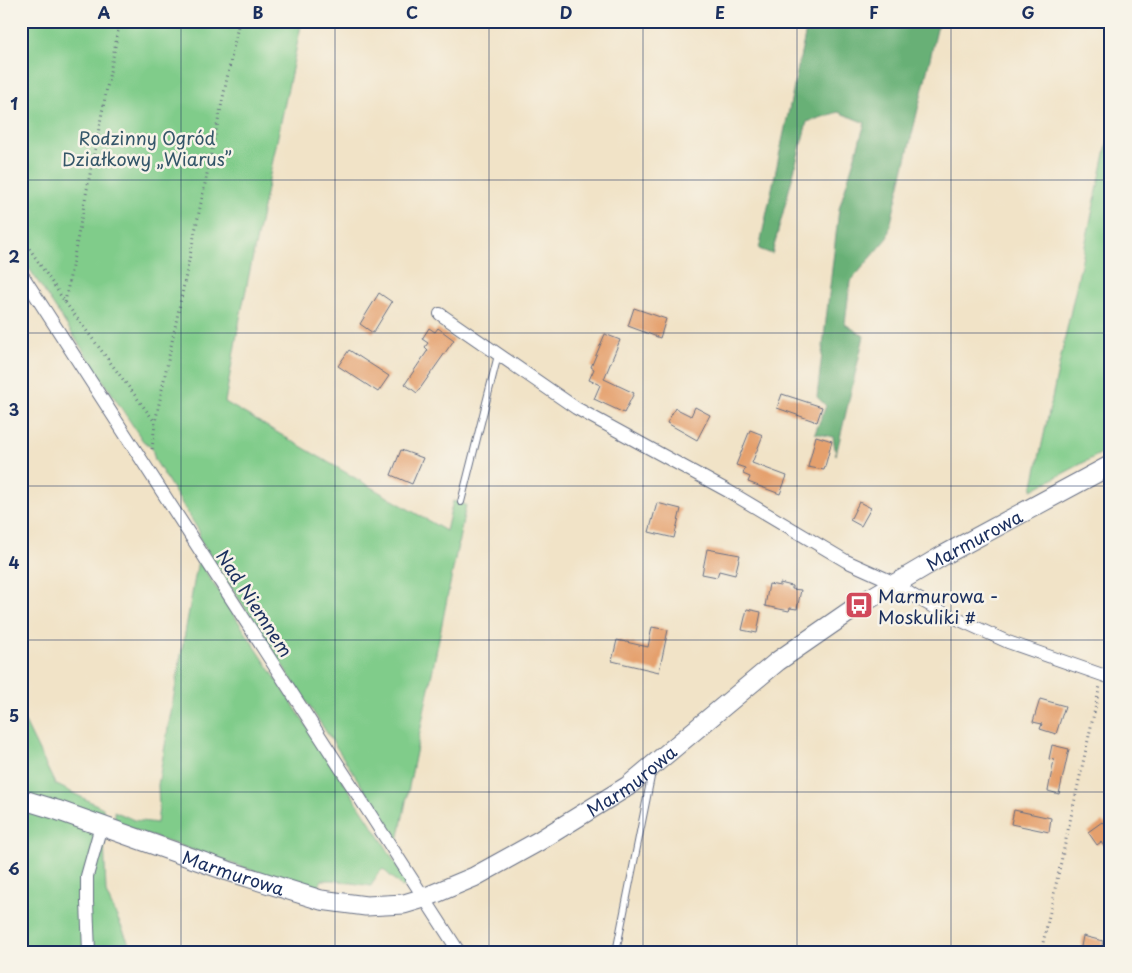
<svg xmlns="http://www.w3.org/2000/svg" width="1132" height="973" font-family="'Playpen Sans',sans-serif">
  <rect width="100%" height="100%" fill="#f7f3e8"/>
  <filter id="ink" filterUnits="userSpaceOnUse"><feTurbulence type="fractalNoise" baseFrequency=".02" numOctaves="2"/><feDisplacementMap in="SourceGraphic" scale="10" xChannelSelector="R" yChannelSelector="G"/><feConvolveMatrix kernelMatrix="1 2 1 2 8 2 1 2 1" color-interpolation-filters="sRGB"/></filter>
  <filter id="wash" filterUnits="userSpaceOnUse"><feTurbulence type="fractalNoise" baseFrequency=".0096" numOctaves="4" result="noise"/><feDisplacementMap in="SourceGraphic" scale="20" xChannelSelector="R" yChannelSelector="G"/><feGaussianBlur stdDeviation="1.12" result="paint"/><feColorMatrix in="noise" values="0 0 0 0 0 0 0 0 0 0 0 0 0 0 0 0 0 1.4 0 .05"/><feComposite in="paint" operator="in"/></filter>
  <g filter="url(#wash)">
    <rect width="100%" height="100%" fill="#f1e3c7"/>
    <!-- green -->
    <g fill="#80cc8a" stroke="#4e7e74">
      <polygon points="21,21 302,21 240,318 225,402 446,531 453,501 466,505 398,841 200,540 199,531 155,460 152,448 143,441 21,256"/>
      <polygon points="1111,126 1111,448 1032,490"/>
      <polygon points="198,560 383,842 408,885 402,887 383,869 377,875 371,886 333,880 322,880 316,889 251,870 116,824 114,811 134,820 157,823 159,807 158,785"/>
      <polygon points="21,714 55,784 103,808 106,893 133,952 21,952"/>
    </g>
    <!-- forest -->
    <polygon fill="#68b076" stroke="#42706a" points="808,21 939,21 887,239 850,282 845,324 864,336 836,455 833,437 815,433 826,406 817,397 839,209 865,123 838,112 807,122 772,254 759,249"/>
    <g id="blocks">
      <!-- building -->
      <g fill="#e5a06d">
        <polygon points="379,293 392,302 373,333 360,324"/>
        <polygon points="634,308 666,319 660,338 628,326"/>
        <polygon points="429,328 435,332 438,328 454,340 417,393 405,384 428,350 425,347 428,343 422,339"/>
        <polygon points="605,334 620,340 604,379 634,393 624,413 594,399 600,385 589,380 594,369 591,367"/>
        <polygon points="349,350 389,376 378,392 338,366"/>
        <polygon points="782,394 822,407 817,422 777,408"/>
        <polygon points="695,407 710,415 697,440 667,423 675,408 691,416"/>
        <polygon points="750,430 763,435 752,463 787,476 780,494 748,482 750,477 743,474 745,468 736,465"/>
        <polygon points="816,436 832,441 824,470 808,467"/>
        <polygon points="401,450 423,458 412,484 391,475"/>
        <polygon points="859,502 871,508 861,526 850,520"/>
        <polygon points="657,503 681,509 674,538 649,532"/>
        <polygon points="707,549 740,555 735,575 719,571 717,577 702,574"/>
        <polygon points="780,583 792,586 792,589 801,590 797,609 790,608 789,611 765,606 769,584 780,586"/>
        <polygon points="747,609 761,612 757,633 742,630"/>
        <polygon points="652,627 668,630 659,672 612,661 617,640 648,647"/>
        <polygon points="1040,699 1065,706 1056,734 1040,729 1042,724 1033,722"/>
        <polygon points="1052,745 1069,749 1059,794 1048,791 1054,760 1049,759"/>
        <polygon points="1014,810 1051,818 1049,832 1011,824"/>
        <polygon points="1111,820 1111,857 1101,842 1097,845 1088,832 1102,822 1104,824"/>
        <polygon points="1083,936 1103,941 1101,952 1080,952"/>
      </g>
    </g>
  </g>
  <g filter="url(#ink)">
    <use href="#blocks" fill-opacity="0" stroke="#666e83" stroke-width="1"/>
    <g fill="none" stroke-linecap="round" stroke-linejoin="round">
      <defs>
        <g id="lane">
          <polyline points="461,502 498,355"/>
          <polyline points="616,952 652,772"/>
        </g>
        <g id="street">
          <path d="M21 273C169 499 313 726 459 952"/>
          <polyline points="440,314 576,408 728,491 846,561 895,583 912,595 942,612 1008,642 1111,678"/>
          <polyline points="89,952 87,902 87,876 101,826"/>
        </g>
        <g id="secondary">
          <path id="s1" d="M21 799 57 810 228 871 321 900 366 906 404 904 424 898 474 877 539 841 628 786 778 661 859 605 944 555 1111 465"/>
        </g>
      </defs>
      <!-- lane casing -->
      <use href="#lane" stroke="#666e83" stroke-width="8"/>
      <!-- street casing -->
      <use href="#street" stroke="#666e83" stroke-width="14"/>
      <!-- secondary casing -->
      <use href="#secondary" stroke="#666e83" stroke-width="21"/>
      <!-- path -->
      <g stroke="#666e83" stroke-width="3" stroke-dasharray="1 4" stroke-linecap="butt">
        <polyline points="21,236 65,302 155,422"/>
        <polyline points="65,302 120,21"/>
        <polyline points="152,449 155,423 239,21"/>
        <polyline points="1106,663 1111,645"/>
        <polyline points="1041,952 1100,686"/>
      </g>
      <!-- lane -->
      <use href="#lane" stroke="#fff" stroke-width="6"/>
      <!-- street -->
      <use href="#street" stroke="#fff" stroke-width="12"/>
      <!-- secondary -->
      <use href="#secondary" stroke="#fff" stroke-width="19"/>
    </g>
  </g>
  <!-- grid -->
  <path fill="none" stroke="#1b2f5e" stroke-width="1" stroke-opacity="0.55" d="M181 21V952M335 21V952M489 21V952M643 21V952M797 21V952M951 21V952M21 180H1111M21 333H1111M21 486H1111M21 640H1111M21 792H1111"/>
  <!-- icons -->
  <defs>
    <symbol id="bus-square" viewBox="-11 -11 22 22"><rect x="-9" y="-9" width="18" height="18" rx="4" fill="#d1495b" stroke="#f7f3e8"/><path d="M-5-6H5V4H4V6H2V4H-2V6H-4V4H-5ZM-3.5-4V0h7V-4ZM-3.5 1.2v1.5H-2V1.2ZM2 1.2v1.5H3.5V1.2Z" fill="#fff"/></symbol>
  </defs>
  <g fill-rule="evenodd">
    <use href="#bus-square" x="843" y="589" width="32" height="32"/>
  </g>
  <g text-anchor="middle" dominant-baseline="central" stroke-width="5" stroke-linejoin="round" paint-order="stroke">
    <!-- park labels -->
    <g font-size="18" fill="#345669" stroke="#f7f3e8">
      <text x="147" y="137">Rodzinny Ogród<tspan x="147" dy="21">Działkowy „Wiarus”</tspan></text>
    </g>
    <!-- street labels -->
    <g font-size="18" fill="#1b2f5e" stroke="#f7f3e8">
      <text stroke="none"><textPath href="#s1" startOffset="1080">Marmurowa</textPath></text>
      <text transform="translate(255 603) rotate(57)">Nad Niemnem</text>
      <text stroke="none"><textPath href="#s1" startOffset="660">Marmurowa</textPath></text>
      <text stroke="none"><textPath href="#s1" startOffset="225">Marmurowa</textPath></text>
    </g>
    <!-- poi labels -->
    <g font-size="18" fill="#1b2f5e" stroke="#f7f3e8" text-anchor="start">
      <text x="878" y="595">Marmurowa -<tspan x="878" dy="21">Moskuliki #</tspan></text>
    </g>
  </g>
  <!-- margin -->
  <rect width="1132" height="973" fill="none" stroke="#f7f3e8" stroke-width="55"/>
  <rect x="28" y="28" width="1076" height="918" fill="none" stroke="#1b2f5e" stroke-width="2"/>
  <g font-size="16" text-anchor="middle" font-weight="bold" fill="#1b2f5e">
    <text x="104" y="19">A</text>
    <text x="258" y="19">B</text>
    <text x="412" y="19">C</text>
    <text x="566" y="19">D</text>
    <text x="720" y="19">E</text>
    <text x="874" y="19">F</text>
    <text x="1028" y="19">G</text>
    <text x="14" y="110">1</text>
    <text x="14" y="263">2</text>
    <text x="14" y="416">3</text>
    <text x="14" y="569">4</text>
    <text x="14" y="722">5</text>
    <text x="14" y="875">6</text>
  </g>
</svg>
